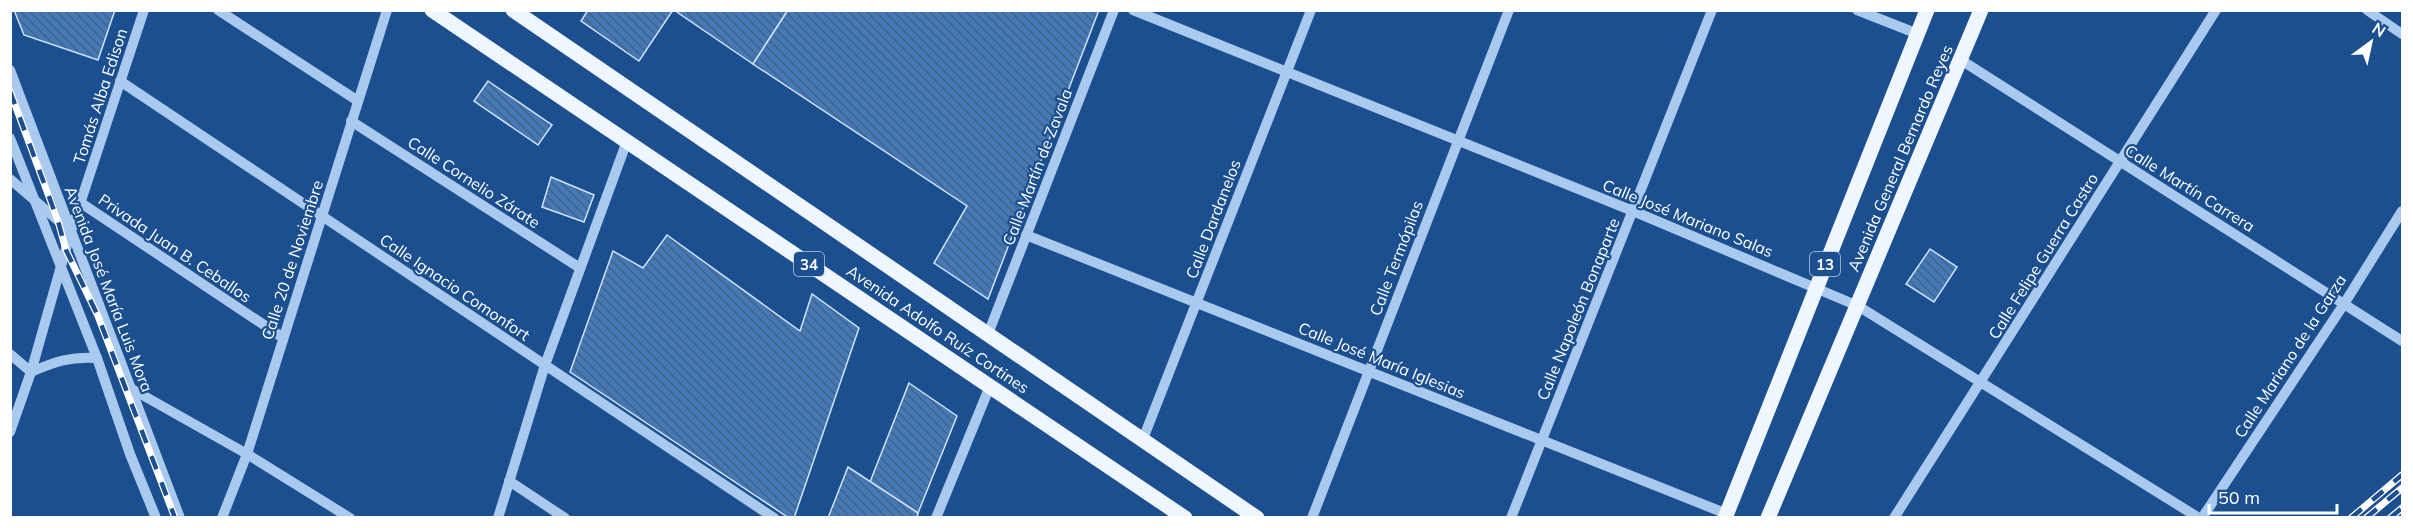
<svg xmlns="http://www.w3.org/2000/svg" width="2413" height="528" font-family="Mulish,sans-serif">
  <defs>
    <pattern id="building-back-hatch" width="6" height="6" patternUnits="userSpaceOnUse" patternTransform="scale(1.5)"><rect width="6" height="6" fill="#4478b7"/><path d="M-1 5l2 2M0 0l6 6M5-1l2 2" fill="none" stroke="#486282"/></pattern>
  </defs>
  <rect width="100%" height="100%" fill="#1b4f8f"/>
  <!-- building -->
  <g fill="url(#building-back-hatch)" stroke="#cfe3fa" stroke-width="1.5">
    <polygon points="14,10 115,10 98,60 24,35"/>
    <polygon points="588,10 673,10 639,61 581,21"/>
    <polygon points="674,10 788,10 753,64"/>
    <polygon points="788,10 1099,10 988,299 934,263 967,206 753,64"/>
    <polygon points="488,81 552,125 538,145 474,101"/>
    <polygon points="551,177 594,195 584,222 542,207"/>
    <polygon points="667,235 800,331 812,294 859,328 794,518 789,518 570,372 613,251 643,268"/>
    <polygon points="1930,249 1957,267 1934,302 1906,284"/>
    <polygon points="909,383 957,416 918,513 870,482"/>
    <polygon points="848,467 918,513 917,518 828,518"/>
  </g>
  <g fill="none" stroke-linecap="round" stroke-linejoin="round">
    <!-- minor -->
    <g stroke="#a9c9ee" stroke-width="10">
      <polyline points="218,10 358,101"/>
      <polyline points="1133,10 1633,211 1858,306 2199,518"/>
      <polyline points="1857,10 1918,34"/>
      <polyline points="2367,10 2402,34"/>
      <polyline points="1961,60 2402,341"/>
      <polyline points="10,70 180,518"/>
      <polyline points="120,81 774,518"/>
      <polyline points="351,121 580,268"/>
      <polyline points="10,138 97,358 130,454 156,518"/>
      <polyline points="10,179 69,230"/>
      <polyline points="81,203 282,337"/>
      <polyline points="1026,235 1727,514"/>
      <polyline points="988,334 1114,10"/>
      <path d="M10 354 31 372C54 362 71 356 97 358"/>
      <polyline points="130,388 247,454 350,518"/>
      <polyline points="10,432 31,372 71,231 144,10"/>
      <polyline points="1143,439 1311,10"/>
      <polyline points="509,481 565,518"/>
      <polyline points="222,518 247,454 387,10"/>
      <polyline points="498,518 545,365 627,141"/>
      <polyline points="936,518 990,386"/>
      <polyline points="1312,518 1509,10"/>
      <polyline points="1511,518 1712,10"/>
      <polyline points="1894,518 2216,10"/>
      <polyline points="2202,518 2344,304 2402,211"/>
    </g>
    <!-- major -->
    <g stroke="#f0f6ff" stroke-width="15">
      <polyline points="432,10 1185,518"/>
      <polyline points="513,10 1257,518"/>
      <polyline points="1725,518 1927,10"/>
      <polyline points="1768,518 1981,10"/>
    </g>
    <defs>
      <g id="rail">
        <polyline points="10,91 58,221 66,250 98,316 175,518"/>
        <polyline points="2351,518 2402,475"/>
        <polyline points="2366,518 2402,488"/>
        <polyline points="2390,518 2402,508"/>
      </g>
    </defs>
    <!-- rail casing -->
    <use href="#rail" stroke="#fff" stroke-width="7"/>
    <!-- rail -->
    <use href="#rail" stroke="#1b4f8f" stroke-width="4.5" stroke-dasharray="14" stroke-linecap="butt"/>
  </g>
  <g text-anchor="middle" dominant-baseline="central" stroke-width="4.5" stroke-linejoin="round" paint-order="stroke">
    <!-- shield labels -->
    <g fill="#1b4f8f" stroke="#bbcadd" stroke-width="1.5">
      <rect x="794" y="252" width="30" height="24" rx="4.5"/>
      <rect x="1810" y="252" width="30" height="24" rx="4.5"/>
    </g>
    <g font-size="15" font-weight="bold" fill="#fff">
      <text x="809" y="264">34</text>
      <text x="1825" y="264">13</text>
    </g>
    <!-- street labels -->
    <g font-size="16" fill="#fff" stroke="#1b4f8f">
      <text transform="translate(100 96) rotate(-72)">Tomás Alba Edison</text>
      <text transform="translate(1900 158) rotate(-67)">Avenida General Bernardo Reyes</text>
      <text transform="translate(1037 167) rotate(-69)">Calle Martín de Zavala</text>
      <text transform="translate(474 182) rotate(33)">Calle Cornelio Zárate</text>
      <text transform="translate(2190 188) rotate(32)">Calle Martín Carrera</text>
      <text transform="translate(1688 218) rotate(22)">Calle José Mariano Salas</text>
      <text transform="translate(1213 219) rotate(-69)">Calle Dardanelos</text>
      <text transform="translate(175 248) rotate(34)">Privada Juan B. Ceballos</text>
      <text transform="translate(2043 256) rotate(-58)">Calle Felipe Guerra Castro</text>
      <text transform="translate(1396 258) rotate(-69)">Calle Termópilas</text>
      <text transform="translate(292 260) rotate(-72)">Calle 20 de Noviembre</text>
      <text transform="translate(455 287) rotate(34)">Calle Ignacio Comonfort</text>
      <text transform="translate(109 289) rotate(69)">Avenida José María Luis Mora</text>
      <text transform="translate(1578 309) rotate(-68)">Calle Napoleón Bonaparte</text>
      <text transform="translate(938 329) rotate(34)">Avenida Adolfo Ruíz Cortines</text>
      <text transform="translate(2290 356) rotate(-57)">Calle Mariano de la Garza</text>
      <text transform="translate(1382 360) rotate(22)">Calle José María Iglesias</text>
    </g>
  </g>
  <!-- border -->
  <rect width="2413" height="528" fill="none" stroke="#ffffff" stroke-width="24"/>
  <!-- north arrow -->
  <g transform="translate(2371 42) rotate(33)" stroke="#1b4f8f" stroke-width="4.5" paint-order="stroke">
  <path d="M0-4.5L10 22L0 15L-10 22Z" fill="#ffffff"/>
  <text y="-9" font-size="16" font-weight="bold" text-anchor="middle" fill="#ffffff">N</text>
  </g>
  <!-- scale -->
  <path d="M2209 504v9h128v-9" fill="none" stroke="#ffffff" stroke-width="3"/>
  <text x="2218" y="504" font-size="18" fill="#ffffff" stroke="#1b4f8f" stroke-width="4.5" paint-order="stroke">50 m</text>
</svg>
